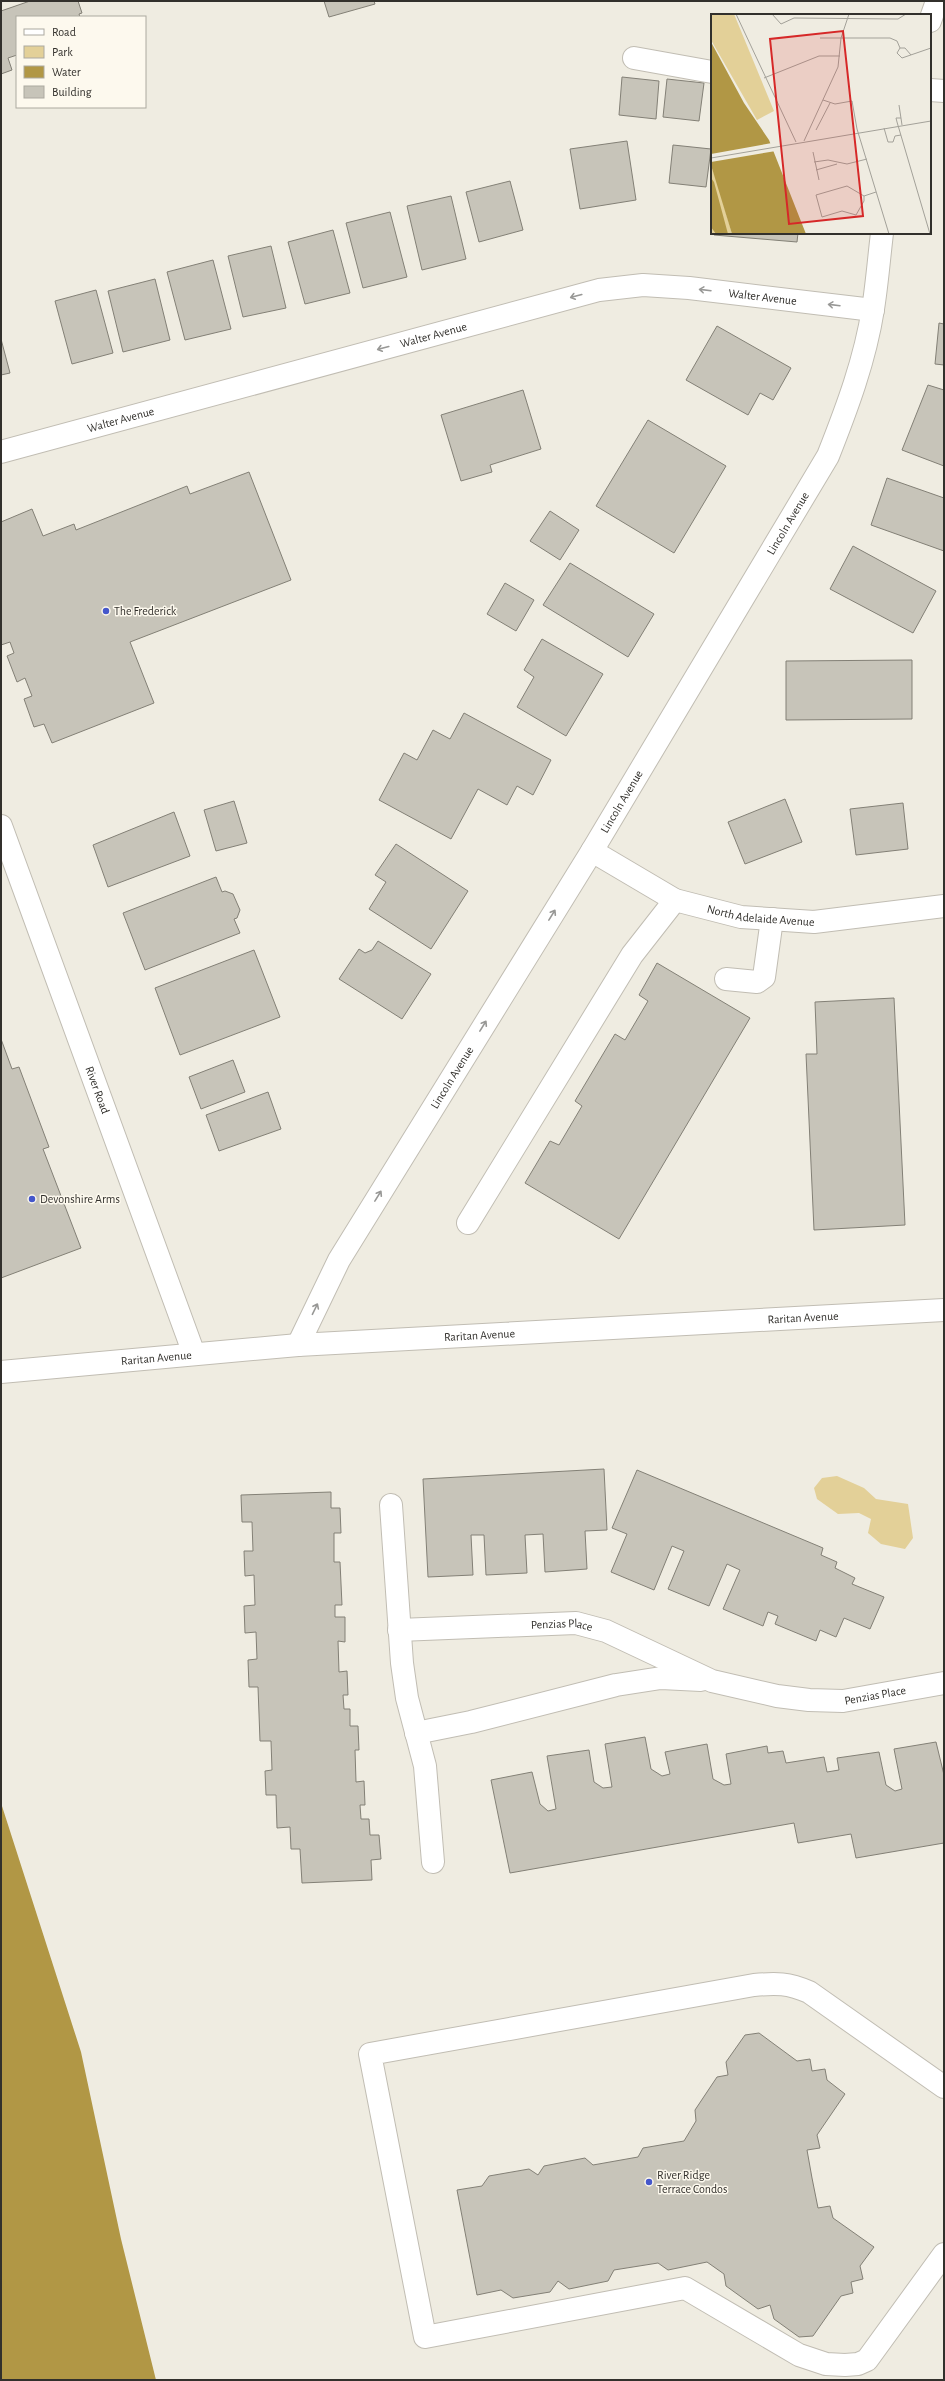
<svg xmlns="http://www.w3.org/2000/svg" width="945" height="2381" font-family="'Alegreya Sans',sans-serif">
  <rect width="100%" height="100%" fill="#efece1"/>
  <!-- green -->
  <polygon fill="#e3d098" points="837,1476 864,1488 876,1499 908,1504 913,1538 905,1549 881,1544 868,1533 871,1519 859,1513 838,1514 817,1499 814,1488 822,1478"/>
  <!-- water -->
  <polygon fill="#b19745" points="1,1803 81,2052 121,2239 156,2380 1,2380"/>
  <!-- building -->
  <g fill="#c7c4b9" stroke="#838076">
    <polygon points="30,1 78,1 82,13 79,14 80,17 17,17 17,55 8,58 12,70 1,74 1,11"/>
    <polygon points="324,1 374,1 375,4 329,17"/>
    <polygon points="622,77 659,81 656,119 619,115"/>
    <polygon points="667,79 704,83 699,121 663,117"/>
    <polygon points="627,141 636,200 580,209 570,149"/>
    <polygon points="673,145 711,149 706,187 669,183"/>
    <polygon points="510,181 523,230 479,242 466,192"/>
    <polygon points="451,196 466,259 422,270 407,206"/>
    <polygon points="390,212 407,277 363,288 346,223"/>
    <polygon points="333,230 350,293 305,304 288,242"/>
    <polygon points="714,233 798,233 797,242 714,235"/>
    <polygon points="271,246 286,308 243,317 228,256"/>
    <polygon points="213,260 231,329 185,340 167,272"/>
    <polygon points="155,279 170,340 123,352 108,291"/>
    <polygon points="96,290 113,353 72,364 55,301"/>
    <polygon points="939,323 944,324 944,365 935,364"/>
    <polygon points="717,326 791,368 773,400 760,393 748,415 686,380"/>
    <polygon points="1,339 10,373 1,375"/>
    <polygon points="928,385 944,390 944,466 902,450"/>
    <polygon points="523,390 541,449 490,465 492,472 461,481 441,415"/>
    <polygon points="648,420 726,466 674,553 596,506"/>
    <polygon points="249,472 291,580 130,642 154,703 52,743 44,724 34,727 24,699 32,696 25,678 17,682 7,656 14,653 10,642 1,645 1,522 32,509 43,536 74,524 76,530 187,486 190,494"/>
    <polygon points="887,478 944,498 944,551 871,525"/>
    <polygon points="550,511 579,530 560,560 530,541"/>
    <polygon points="853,546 936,591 913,633 830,589"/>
    <polygon points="570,563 654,614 628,657 543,605"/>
    <polygon points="505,583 534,600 516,631 487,614"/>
    <polygon points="542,639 603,674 566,736 517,707 534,677 524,670"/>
    <polygon points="912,660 912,719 786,720 786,661"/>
    <polygon points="464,713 551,760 533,795 517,786 507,805 478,789 451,839 379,800 404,753 417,760 433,730 450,739"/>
    <polygon points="785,799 802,842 745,864 728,822"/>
    <polygon points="234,801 247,843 216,851 204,810"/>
    <polygon points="903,803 908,849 856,855 850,809"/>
    <polygon points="174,812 190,856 108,887 93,845"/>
    <polygon points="396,844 468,891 431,949 369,909 386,882 375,875"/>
    <polygon points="216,877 222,892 225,891 233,894 240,910 237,918 234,919 240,933 145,970 123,913"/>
    <polygon points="378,941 431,974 402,1019 339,979 359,949 365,953 372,950"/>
    <polygon points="254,950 280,1017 180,1055 155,988"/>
    <polygon points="657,963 750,1018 619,1239 525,1183 550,1141 559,1145 582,1106 575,1101 615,1034 625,1040 648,1001 639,995"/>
    <polygon points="894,998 905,1225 814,1230 806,1054 817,1054 815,1002"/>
    <polygon points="1,1039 12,1069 19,1067 49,1147 43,1149 81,1248 1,1278"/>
    <polygon points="233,1060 245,1092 201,1109 189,1077"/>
    <polygon points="268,1092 281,1129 219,1151 206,1115"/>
    <polygon points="604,1469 607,1530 585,1531 587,1569 545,1572 543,1534 525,1535 527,1573 486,1575 484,1535 471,1535 473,1575 428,1577 423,1479"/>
    <polygon points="637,1470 823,1548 821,1555 837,1562 835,1568 855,1578 852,1584 884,1597 870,1629 844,1618 836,1637 820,1630 816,1641 775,1624 778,1616 768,1612 763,1626 723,1609 740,1570 727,1564 709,1606 668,1589 684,1551 672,1546 654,1590 611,1572 627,1534 612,1528"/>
    <polygon points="331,1492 331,1508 340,1508 341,1533 334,1533 334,1562 340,1562 342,1605 335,1605 335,1617 345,1617 345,1642 338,1641 339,1672 347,1671 348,1695 343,1695 344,1709 350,1709 350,1726 358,1726 359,1750 355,1750 356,1782 364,1781 365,1805 360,1805 361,1819 369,1819 370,1835 379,1835 381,1859 371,1860 372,1880 302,1883 300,1849 291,1849 290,1827 277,1828 276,1795 266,1795 265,1771 272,1770 271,1741 260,1741 258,1687 249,1687 248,1660 257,1659 256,1632 245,1633 244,1606 255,1605 254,1575 245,1576 244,1551 253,1551 252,1522 242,1522 241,1495"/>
    <polygon points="645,1737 651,1769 662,1776 670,1774 665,1752 707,1744 713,1779 724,1785 731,1784 726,1754 767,1746 768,1753 783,1751 786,1763 824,1757 827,1772 839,1770 837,1758 879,1752 886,1785 895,1791 902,1789 894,1749 936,1742 944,1775 944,1843 856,1858 851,1834 798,1843 794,1823 510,1873 491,1780 532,1772 540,1804 548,1811 556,1809 547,1756 589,1750 594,1782 603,1788 612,1787 605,1744"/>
    <polygon points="759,2033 797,2061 810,2059 812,2071 825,2069 827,2080 845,2094 817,2135 820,2148 807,2150 812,2178 818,2208 830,2206 833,2218 874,2247 860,2266 863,2279 851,2282 853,2293 841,2296 813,2336 799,2337 774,2319 770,2305 758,2309 726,2286 724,2274 707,2262 668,2270 658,2263 614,2270 608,2281 569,2289 558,2281 550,2292 513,2298 501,2290 477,2295 457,2190 482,2186 489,2176 529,2169 538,2175 544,2166 585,2158 593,2165 638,2157 643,2148 684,2141 696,2121 695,2110 717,2077 728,2075 726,2062 745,2035"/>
  </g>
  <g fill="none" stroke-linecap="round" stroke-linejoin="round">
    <defs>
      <g id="lane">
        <polyline points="634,58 712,72"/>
        <polyline points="726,979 757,982 764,977 772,919"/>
        <polyline points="468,1223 632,955 675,900"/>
        <path d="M944 2087 809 1992C788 1983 777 1983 754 1985L370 2054 425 2337 685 2288 799 2355 826 2364 845 2365 858 2364 867 2360 944 2254"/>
      </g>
      <g id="street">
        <polyline points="930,21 937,1"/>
        <polyline points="930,90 944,91"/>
        <path id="s1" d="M1 452 599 290 643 285 689 288 873 310"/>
        <path id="s2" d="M592 851 675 900 741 917 814 922 944 906"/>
        <path id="s3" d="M298 1345 339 1260 592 851 828 456C847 408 865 360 873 309 877 284 879 258 882 233"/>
        <polyline points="391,1505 402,1663 407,1698 425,1766 433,1862"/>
        <path id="s4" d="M399 1630 576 1623 606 1631 712 1681 777 1696 809 1700 843 1701 944 1683"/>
        <polyline points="416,1733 471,1722 616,1685 661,1678 701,1680"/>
      </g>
      <g id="secondary">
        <path id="s5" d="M1 826 194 1354"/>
        <path id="s6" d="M1 1372 298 1345 944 1310"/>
      </g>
    </defs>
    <!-- lane casing -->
    <use href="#lane" stroke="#c1bdb3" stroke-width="24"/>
    <!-- street casing -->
    <use href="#street" stroke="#c1bdb3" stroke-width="24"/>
    <!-- secondary casing -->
    <use href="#secondary" stroke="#c1bdb3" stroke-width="24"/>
    <!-- lane -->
    <use href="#lane" stroke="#fff" stroke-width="22"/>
    <!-- street -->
    <use href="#street" stroke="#fff" stroke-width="22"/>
    <!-- secondary -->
    <use href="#secondary" stroke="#fff" stroke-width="22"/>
  </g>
  <!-- one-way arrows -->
  <defs><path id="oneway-shaft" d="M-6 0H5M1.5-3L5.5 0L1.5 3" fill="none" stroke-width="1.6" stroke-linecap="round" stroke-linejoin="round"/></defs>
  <g stroke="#989896">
    <use href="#oneway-shaft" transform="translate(705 290) rotate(-173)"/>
    <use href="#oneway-shaft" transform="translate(576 296) rotate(165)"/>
    <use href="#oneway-shaft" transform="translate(834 305) rotate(-173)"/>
    <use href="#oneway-shaft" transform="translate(383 348) rotate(165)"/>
    <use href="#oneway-shaft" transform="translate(552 915) rotate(-58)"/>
    <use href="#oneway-shaft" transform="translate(483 1026) rotate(-58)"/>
    <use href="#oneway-shaft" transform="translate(378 1196) rotate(-58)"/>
    <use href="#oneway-shaft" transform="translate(315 1309) rotate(-64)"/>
  </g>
  <!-- markers -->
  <g fill="#4557cb" stroke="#fdf9ee" stroke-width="1.5">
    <circle cx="106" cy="611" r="4"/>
    <circle cx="32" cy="1199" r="4"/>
    <circle cx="649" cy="2182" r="4"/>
  </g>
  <g text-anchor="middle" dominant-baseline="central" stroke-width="3" stroke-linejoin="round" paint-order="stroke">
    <!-- street labels -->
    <g font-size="12" fill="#32302c" stroke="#fdf9ee">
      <text stroke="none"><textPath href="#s1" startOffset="784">Walter Avenue</textPath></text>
      <text stroke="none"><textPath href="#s1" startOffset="448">Walter Avenue</textPath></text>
      <text stroke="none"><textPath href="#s1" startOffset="124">Walter Avenue</textPath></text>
      <text stroke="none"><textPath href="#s3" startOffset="957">Lincoln Avenue</textPath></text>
      <text stroke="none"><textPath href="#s3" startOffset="633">Lincoln Avenue</textPath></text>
      <text stroke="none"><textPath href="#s2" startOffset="184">North Adelaide Avenue</textPath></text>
      <text stroke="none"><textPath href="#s3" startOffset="309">Lincoln Avenue</textPath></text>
      <text stroke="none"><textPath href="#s5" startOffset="281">River Road</textPath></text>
      <text stroke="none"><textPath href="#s6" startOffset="804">Raritan Avenue</textPath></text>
      <text stroke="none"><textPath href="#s6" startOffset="480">Raritan Avenue</textPath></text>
      <text stroke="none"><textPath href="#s6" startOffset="156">Raritan Avenue</textPath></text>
      <text stroke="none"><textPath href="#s4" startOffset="163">Penzias Place</textPath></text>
      <text stroke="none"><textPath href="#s4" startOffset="491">Penzias Place</textPath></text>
    </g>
    <!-- poi labels -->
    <g font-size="12" fill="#32302c" stroke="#fdf9ee" text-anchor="start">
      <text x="114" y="611">The Frederick</text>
      <text x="40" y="1199">Devonshire Arms</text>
      <text x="657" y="2175">River Ridge<tspan x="657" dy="14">Terrace Condos</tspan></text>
    </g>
  </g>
  <!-- overview -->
  <g transform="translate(711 14)">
    <rect width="220" height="220" fill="#efece1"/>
    <path d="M0 0H23L63 97 46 106 0 26ZM0 151 7 171 21 220H0Z" fill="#e3d098"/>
    <path d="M0 28 33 89 58 126 95 220H21L0 151ZM0 164 3 168 17 220H5L0 213Z" fill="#b19745"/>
    <path d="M61 129 65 137 0 148V140Z" fill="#efece1"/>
    <path fill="none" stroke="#a3a199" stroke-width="1" d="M25 0 85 128M61 0 70 10 83 4 187 5 195 0M109 24H179L186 27 189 34M189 34 186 39 191 44 220 34M189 34H194L200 41M53 64 108 42H129M112 86 124 90 141 87 146 115 178 220M188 91 191 111M190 104H185L186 108 219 220M173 114 177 128H182L184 122 190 121M105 116 119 89M93 127 127 53 130 24 138 0M102 138 108 166M0 144 220 107M103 148 117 146 136 150 156 145M105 156 126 150M153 182V187L145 201 131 197 111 203 105 181 136 172 153 182 165 178"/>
    <path fill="#d62828" fill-opacity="0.15" stroke="#d62828" stroke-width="2" d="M132 17 152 202 78 210 59 25Z"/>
    <rect width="220" height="220" fill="none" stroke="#32302c" stroke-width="2"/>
  </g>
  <!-- border -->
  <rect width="945" height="2381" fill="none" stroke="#32302c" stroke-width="4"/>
  <!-- legend -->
  <rect x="16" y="16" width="130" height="92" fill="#fdf9ee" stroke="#aca9a0"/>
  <rect x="24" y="29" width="20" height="6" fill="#ffffff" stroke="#aca9a0"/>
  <text x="52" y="36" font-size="12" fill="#32302c">Road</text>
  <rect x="24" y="46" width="20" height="12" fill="#e3d098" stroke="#aca9a0"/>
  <text x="52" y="56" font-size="12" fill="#32302c">Park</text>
  <rect x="24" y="66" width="20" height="12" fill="#b19745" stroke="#aca9a0"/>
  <text x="52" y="76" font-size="12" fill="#32302c">Water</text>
  <rect x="24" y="86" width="20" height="12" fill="#c7c4b9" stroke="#aca9a0"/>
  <text x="52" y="96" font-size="12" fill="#32302c">Building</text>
</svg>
